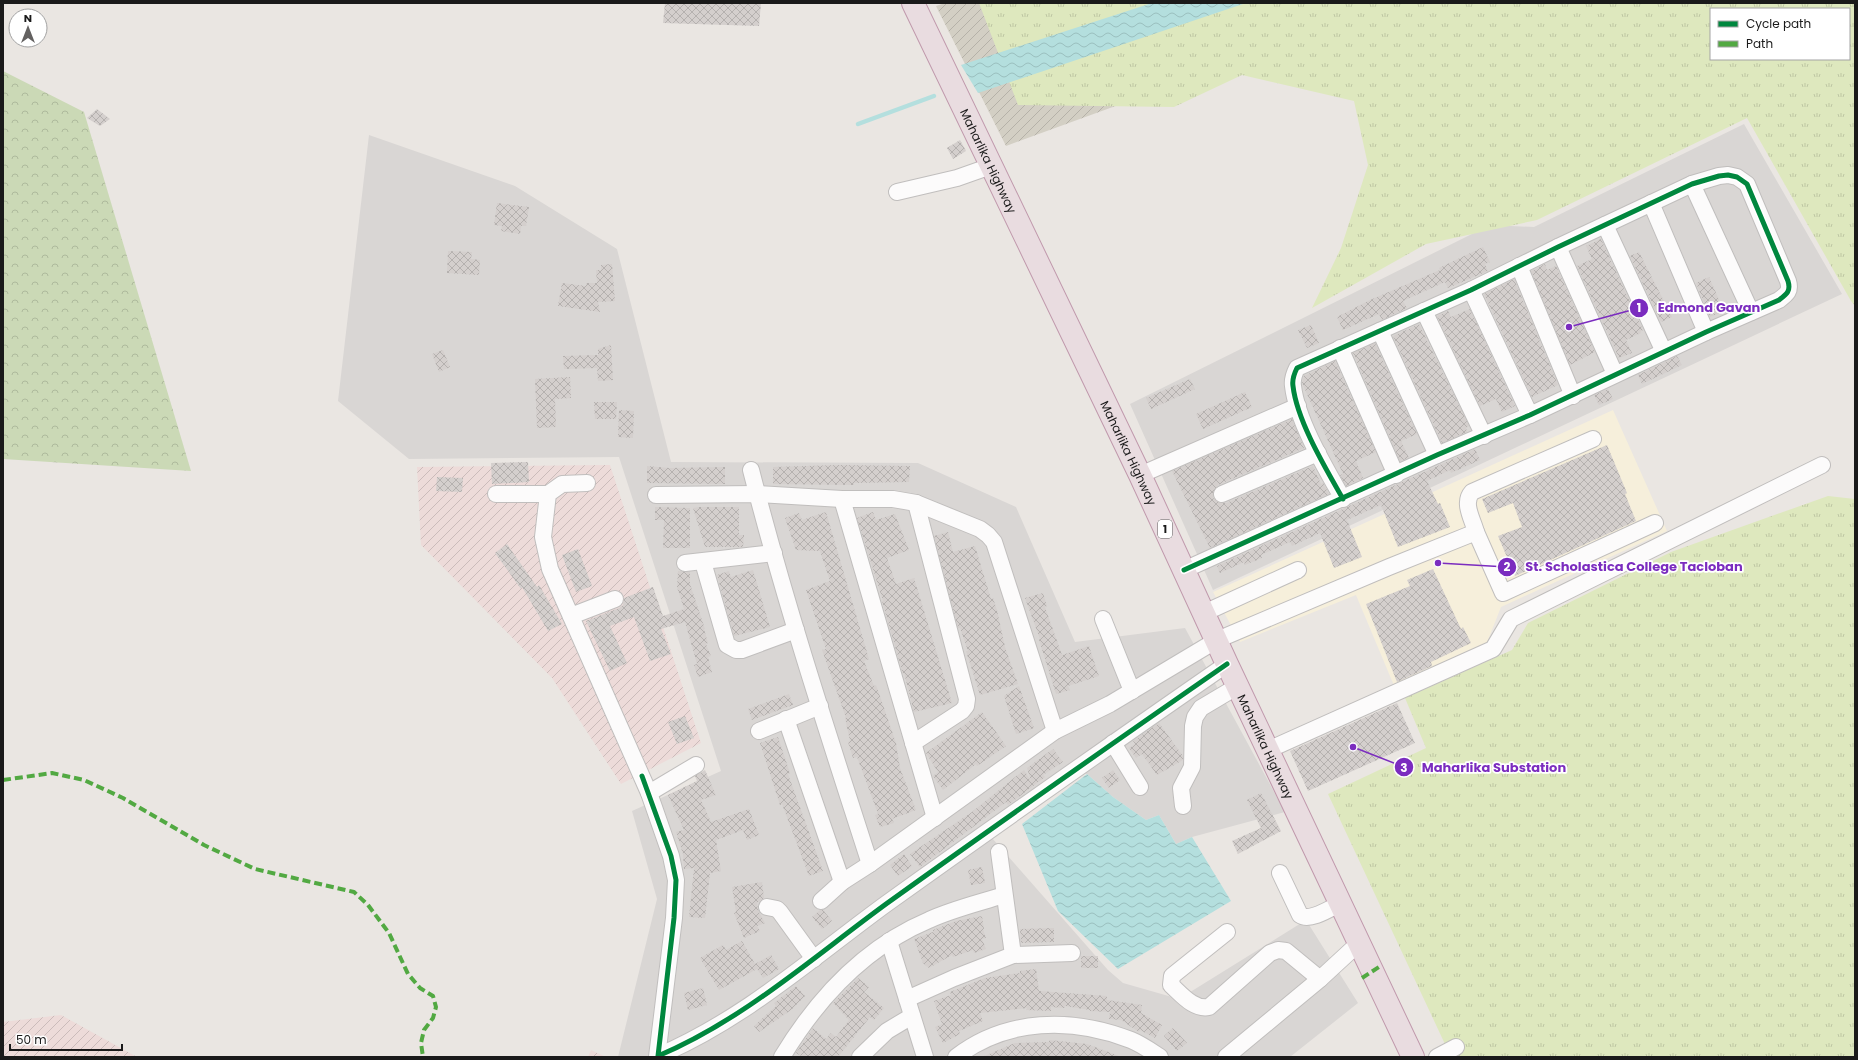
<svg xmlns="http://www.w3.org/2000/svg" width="1858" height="1060" font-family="Poppins,sans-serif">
  <defs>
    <pattern id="military-furrows" width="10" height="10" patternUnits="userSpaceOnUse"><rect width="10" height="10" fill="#eddbd9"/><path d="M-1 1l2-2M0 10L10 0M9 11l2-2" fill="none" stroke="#cbbbba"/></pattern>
    <pattern id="construction-furrows" width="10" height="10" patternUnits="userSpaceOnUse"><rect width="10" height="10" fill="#d3cfc4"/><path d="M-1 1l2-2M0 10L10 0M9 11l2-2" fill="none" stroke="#b5b1a8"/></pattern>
    <pattern id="grass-tufts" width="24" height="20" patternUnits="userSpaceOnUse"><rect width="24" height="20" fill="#dee8be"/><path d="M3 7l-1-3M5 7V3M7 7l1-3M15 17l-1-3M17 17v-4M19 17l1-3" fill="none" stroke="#bec6a3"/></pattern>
    <pattern id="forest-crowns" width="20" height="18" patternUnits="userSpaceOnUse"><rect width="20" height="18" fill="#cbd9b6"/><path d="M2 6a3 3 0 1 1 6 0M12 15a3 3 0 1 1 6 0" fill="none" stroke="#aeba9c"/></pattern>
    <pattern id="water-waves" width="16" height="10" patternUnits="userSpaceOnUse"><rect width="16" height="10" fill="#b4dfde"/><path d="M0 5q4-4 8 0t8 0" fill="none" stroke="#9abfbe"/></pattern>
    <pattern id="building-cross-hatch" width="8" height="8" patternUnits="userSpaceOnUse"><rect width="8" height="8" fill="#d4cfcd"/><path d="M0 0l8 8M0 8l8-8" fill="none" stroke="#b5b1af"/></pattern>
  </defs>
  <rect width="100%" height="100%" fill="#eae6e2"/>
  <!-- residential -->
  <g fill="#d9d6d4">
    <polygon points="1744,124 1842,294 1213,590 1130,404 1490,225 1534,227"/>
    <polygon points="369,135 515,186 617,249 671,462 918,463 1016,507 1075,642 1185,628 1285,812 1192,837 1176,844 1159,815 1146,820 1113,797 1087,774 1080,773 992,838 1108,970 1123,983 1179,999 1306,920 1358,1003 1290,1057 618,1057 657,899 632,811 721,771 619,457 409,459 338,401"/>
  </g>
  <!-- education -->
  <polygon fill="#f6efdb" points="1613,410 1667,531 1501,607 1486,645 1395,688 1356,595 1240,642 1213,592"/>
  <!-- military -->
  <g fill="url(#military-furrows)">
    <polygon points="610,465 701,743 621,784 552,678 421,545 417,467"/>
    <polygon points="61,1015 137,1057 3,1057 3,1022"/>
    <polygon points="591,1050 606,1057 588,1057"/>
  </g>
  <!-- construction -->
  <polygon fill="url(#construction-furrows)" points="945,3 1398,3 1006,146 936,6"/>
  <!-- grass -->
  <g fill="url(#grass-tufts)" fill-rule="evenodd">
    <path d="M979 3H1855V306L1851 301 1747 118 1537 220 1426 244 1312 308 1341 248 1368 165 1354 101 1242 75 1174 107 1018 105ZM1711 9H1849V59H1711Z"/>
    <polygon points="1828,496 1855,499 1855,1057 1451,1057 1328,794 1426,748 1405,698 1512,650 1528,623 1671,552"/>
  </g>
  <!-- forest -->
  <polygon fill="url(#forest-crowns)" points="3,71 84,112 191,471 3,459"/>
  <!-- water -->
  <g fill="url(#water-waves)">
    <polygon points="1152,3 1246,3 978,93 961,65"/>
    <polygon points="1087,774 1113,797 1146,820 1159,815 1176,844 1192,837 1231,901 1118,969 1058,911 1022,824"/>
  </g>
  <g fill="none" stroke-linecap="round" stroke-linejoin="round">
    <!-- stream -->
    <polyline stroke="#b4dfde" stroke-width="4.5" points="858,124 934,96"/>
  </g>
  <!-- building -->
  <g fill="url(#building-cross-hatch)">
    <polygon points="665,3 761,3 759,26 663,23"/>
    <polygon points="97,109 110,119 100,126 87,118"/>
    <polygon points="960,140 966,151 953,159 947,148"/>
    <polygon points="497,203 529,207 526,226 521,226 520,234 501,231 502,226 494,225"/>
    <polygon points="1601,239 1643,330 1640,332 1641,333 1626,340 1632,353 1619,358 1577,266 1592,259 1586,246"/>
    <polygon points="1483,247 1490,262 1485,264 1488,271 1448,288 1445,282 1403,301 1407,308 1382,320 1379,314 1343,330 1337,317 1370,300 1440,270 1439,268"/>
    <polygon points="448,251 472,252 471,259 480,260 479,275 447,273"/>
    <polygon points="1639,252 1672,317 1661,322 1630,256"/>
    <polygon points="612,264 615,301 598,302 600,312 558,306 562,283 586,286 586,283 597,283 596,270 601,270 601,265"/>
    <polygon points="1545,264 1547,270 1556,266 1595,352 1570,365 1531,271"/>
    <polygon points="1709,277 1724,311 1710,317 1696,283"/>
    <polygon points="1514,279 1558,385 1532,397 1484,294"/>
    <polygon points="1470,309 1515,406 1502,412 1496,399 1480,406 1437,316 1448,311 1451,317"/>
    <polygon points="1419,324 1469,426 1466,428 1467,432 1442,443 1393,336"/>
    <polygon points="1311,325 1319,343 1307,348 1298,330"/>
    <polygon points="1375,343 1417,434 1401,441 1409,458 1400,461 1353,353"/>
    <polygon points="611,345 613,380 598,381 597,368 564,369 563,356 598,355 598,349"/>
    <polygon points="443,350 450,367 439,372 432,354"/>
    <polygon points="1677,356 1682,365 1642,384 1638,375"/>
    <polygon points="1335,361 1376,452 1356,461 1363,478 1346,486 1340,475 1343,474 1302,383 1304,376"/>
    <polygon points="570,377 571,398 555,399 556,427 537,428 535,379"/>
    <polygon points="1190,379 1195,389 1151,409 1146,398"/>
    <polygon points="1608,389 1613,399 1599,405 1594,395"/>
    <polygon points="1245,392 1252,407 1203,429 1196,414"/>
    <polygon points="594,402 617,402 616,419 595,419"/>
    <polygon points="619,410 634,411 633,438 618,437"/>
    <polygon points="1292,419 1304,448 1218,485 1213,492 1213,498 1220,503 1226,503 1313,466 1321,484 1323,483 1329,494 1210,548 1172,471"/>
    <polygon points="1607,445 1627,493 1625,494 1636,521 1515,576 1498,536 1522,527 1513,503 1488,513 1482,499"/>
    <polygon points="1475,449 1480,460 1451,473 1450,470 1427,481 1438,504 1440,503 1450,527 1398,547 1381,505 1347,520 1362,557 1334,568 1320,533 1292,546 1290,542 1261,555 1262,558 1245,565 1244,562 1220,573 1217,566"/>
    <polygon points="528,462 529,482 492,484 491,463"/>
    <polygon points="839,465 910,466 909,482 854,483 854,485 773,484 773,467"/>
    <polygon points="647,466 669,468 725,467 725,484 647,483"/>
    <polygon points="437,477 463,478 462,492 436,491"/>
    <polygon points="655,507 690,508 690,548 663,548 664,520 655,520"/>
    <polygon points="699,507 739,507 739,535 744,535 743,547 705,547 693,508"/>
    <polygon points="826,512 869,659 864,661 874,686 876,685 882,702 896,743 900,768 916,810 892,819 894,823 880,827 875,815 878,814 870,792 857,757 853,758 848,742 850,741 845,718 846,718 822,650 826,649 806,590 830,581 820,551 796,550 785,518 799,513 802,520"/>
    <polygon points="873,512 876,520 895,514 909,550 887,558 896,584 914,578 952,703 914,712 904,673 903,674 882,601 883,601 857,518"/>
    <polygon points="948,532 953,552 975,546 991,599 993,598 997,610 1005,647 1018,684 980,695 966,651 968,651 960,628 958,628 934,536"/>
    <polygon points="507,544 537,587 539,585 562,624 548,631 522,587 521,589 495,553"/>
    <polygon points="578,549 592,586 576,592 562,555"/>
    <polygon points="1433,569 1461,629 1463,627 1471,643 1431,662 1432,666 1397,682 1366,604 1410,586 1407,580"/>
    <polygon points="753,570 770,627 734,636 717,575 729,571 731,577"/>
    <polygon points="678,571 690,572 690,584 705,629 704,629 708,643 706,644 711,656 708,657 712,672 698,677 694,665 697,664 685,622 661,629 671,654 650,661 634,617 610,626 627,663 610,671 586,621 619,608 623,605 624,598 653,587 663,616 684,609 677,587"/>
    <polygon points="1043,593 1047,606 1045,607 1062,655 1089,646 1099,676 1068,686 1070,690 1056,694 1039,640 1040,639 1025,598"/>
    <polygon points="1019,686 1034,728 1016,734 1004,696"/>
    <polygon points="789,694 793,705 752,720 748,709"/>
    <polygon points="1397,703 1415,743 1308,791 1290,751"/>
    <polygon points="982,712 1006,746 977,766 976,764 943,790 933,776 938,772 926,753"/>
    <polygon points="685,716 694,738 677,744 668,722"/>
    <polygon points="1159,723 1183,756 1183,760 1157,775 1142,754 1136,758 1129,748 1135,744 1133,741"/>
    <polygon points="778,737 790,773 788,774 823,871 809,876 782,804 780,805 760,743"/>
    <polygon points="1053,749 1063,762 1043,775 1045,777 1008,805 1006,802 920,867 910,854 972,812 1024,770 1031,781 1027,768"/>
    <polygon points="705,770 716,795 701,800 711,822 749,809 759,835 747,840 743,830 716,840 721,871 710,873 705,918 689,917 694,868 684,869 683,854 676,832 684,830 668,795 697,781 695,776"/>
    <polygon points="1113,770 1120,780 1109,788 1102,778"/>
    <polygon points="1261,793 1281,831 1238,854 1232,841 1261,828 1247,800"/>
    <polygon points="904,854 912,866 898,876 890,865"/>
    <polygon points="982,867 985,883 971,885 968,870"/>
    <polygon points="762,882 764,898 757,903 758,910 765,923 757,926 760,931 744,938 734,913 736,912 732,887"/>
    <polygon points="820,910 823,910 832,921 822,929 812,917"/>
    <polygon points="982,916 984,929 983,929 986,938 982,939 986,949 974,953 973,950 953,957 952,955 929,968 923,963 914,939 933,932 933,930 956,921"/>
    <polygon points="1054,928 1054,942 1021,943 1020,929"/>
    <polygon points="742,941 755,964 771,955 779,969 763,978 757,969 719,990 700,958 723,945 726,950"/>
    <rect x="1081" y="956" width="17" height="12"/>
    <polygon points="1036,969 1039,991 1107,996 1107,1000 1142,1005 1141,1013 1162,1025 1155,1038 1140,1030 1139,1032 1121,1020 1109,1019 1110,1012 1090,1011 1090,1010 1065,1006 1064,1008 1051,1007 1051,1011 1026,1010 1027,1008 980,1013 983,1021 959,1031 960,1034 943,1043 935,1027 942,1024 934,1001 951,995 950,992 985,978 1020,973 1020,971"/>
    <polygon points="858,978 869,987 864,992 884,1008 874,1020 870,1017 838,1057 803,1057 796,1053 813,1028 826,1039 831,1033 836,1037 849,1020 833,1003"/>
    <polygon points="796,986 805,996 791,1010 759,1032 754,1026 776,1006 774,1003"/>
    <polygon points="703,988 707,1005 688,1010 684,993"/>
    <polygon points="1173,1028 1187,1043 1177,1051 1164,1036"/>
    <polygon points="1049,1040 1087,1044 1119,1056 1119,1057 982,1057 1015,1043 1049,1042"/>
  </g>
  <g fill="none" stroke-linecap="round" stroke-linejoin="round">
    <defs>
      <g id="minor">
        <polyline points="1692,184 1751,312"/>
        <polyline points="897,192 957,178 991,166"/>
        <polyline points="1651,203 1706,332"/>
        <polyline points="1605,225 1664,352"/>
        <polyline points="1558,247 1615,374"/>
        <polyline points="1519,266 1573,396"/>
        <polyline points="1471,290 1530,415"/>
        <polyline points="1424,311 1484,436"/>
        <polyline points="1380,331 1437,455"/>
        <polyline points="1340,348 1396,475"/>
        <path d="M751 470C785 603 828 734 870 864"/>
        <polyline points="1140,475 1298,406"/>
        <polyline points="587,483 562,484 548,494 543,537 550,569 649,793 671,856 676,880 674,918 657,1057"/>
        <polyline points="496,494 548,494"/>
        <polyline points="1222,494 1318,453"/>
        <polyline points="656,495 757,494 842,499 893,499 916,503 980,529 988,535 994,542 1055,731"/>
        <polyline points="842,499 935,818"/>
        <path d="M1476 532C1473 520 1462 503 1472 492L1593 439"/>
        <polyline points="703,562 727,645 736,650 742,650 796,630"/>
        <polyline points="685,563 774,553"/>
        <path d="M1184 570 1437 455 1530 415 1706 332 1779 300C1787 294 1791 291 1788 281L1747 184 1737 177 1728 175 1719 176 1692 184 1558 247 1471 290 1297 368C1294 374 1292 380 1293 386 1297 421 1326 469 1343 499"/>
        <polyline points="1204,613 1298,570"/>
        <polyline points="571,616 615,599"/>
        <polyline points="1103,619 1132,691"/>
        <polyline points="786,719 842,882"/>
        <polyline points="759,731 820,706"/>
        <polyline points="913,743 962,711 966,706 967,699 916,503"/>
        <polyline points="1113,743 1140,787"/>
        <polyline points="1268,750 1493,649 1511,619 1822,465"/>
        <polyline points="649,793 696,765"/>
        <polyline points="1183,806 1181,788 1192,767 1193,726 1195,717 1201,708 1238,686"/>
        <polyline points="999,852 1013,955"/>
        <path d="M1280 873 1300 915C1310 922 1331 908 1341 903"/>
        <polyline points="821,901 842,882 870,864 1055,731 1110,704 1217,640 1389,567 1476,532 1503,593 1655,523"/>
        <polyline points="767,907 777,909 780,912 814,959"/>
        <path d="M1227 932 1172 976 1171 985C1182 995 1194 1010 1209 1007L1270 953 1278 950 1286 951 1320 979"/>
        <polyline points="889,941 925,1057"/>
        <polyline points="907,999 954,978 1013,955 1072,953"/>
        <path d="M658 1056C743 1020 812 958 886 904 999 823 1113 743 1227 664"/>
        <path d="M782 1057C817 999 865 947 929 920 953 909 979 903 1004 895"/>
        <polyline points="860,1057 887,1031 912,1016"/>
        <path d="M956 1057C1007 1018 1072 1017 1131 1040 1141 1044 1151 1051 1160 1057"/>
        <polyline points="1226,1057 1320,979 1359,943"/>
        <polyline points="1437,1057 1456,1047"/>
      </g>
      <g id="highway">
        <path id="s1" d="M913 3 1140 475 1227 664 1413 1057"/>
      </g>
    </defs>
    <!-- minor casing -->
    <use href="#minor" stroke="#c0bebd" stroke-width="18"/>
    <!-- highway casing -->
    <use href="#highway" stroke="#c099ac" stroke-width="24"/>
    <!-- minor -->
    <use href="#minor" stroke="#fcfbfb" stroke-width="16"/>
    <!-- highway -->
    <use href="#highway" stroke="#e9dce0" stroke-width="22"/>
    <!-- quiet -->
    <g stroke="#52a942" stroke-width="4" stroke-dasharray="8 4" stroke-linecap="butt">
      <polyline points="3,780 52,773 84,780 123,798 204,845 255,869 354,892 368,905 389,933 408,974 420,988 433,996 436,1007 433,1018 424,1030 421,1043 423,1057"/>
      <polyline points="1362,978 1382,965"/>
    </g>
    <defs>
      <g id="cycleway">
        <path d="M1184 570 1437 455 1530 415 1706 332 1779 300C1787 294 1791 291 1788 281L1747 184 1737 177 1728 175 1719 176 1692 184 1558 247 1471 290 1297 368C1294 374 1292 380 1293 386 1297 421 1326 469 1343 499"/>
        <path d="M642 776 671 856 676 880 674 918 658 1056C743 1020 812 958 886 904 999 823 1113 743 1227 664"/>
      </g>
    </defs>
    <!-- cycleway casing -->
    <use href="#cycleway" stroke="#fff" stroke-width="8"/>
    <!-- cycleway -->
    <use href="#cycleway" stroke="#00873e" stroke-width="5"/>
  </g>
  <g text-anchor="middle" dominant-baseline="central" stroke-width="3.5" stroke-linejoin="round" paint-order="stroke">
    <!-- shield labels -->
    <rect fill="#fff" stroke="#5f5f5f" stroke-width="1" x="1158" y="520" width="14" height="18" rx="3"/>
    <g font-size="11" font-weight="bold" fill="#1a1a1a">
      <text x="1165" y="529">1</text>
    </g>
    <!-- street labels -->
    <g font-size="12" fill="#1a1a1a" stroke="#fff">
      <text stroke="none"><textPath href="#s1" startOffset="175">Maharlika Highway</textPath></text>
      <text stroke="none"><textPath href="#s1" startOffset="499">Maharlika Highway</textPath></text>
      <text stroke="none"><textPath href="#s1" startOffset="823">Maharlika Highway</textPath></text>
    </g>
  </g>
  <!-- callouts -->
  <path fill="none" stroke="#7b2cbf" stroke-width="1.5" d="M1569 327L1639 308M1438 563L1507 567M1353 747L1404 767"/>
  <g fill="#7b2cbf" stroke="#fff" stroke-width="1.5">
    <circle cx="1569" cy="327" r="4"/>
    <circle cx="1438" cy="563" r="4"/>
    <circle cx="1353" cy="747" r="4"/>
    <circle cx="1639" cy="308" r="10"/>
    <circle cx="1507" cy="567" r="10"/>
    <circle cx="1404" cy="767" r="10"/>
  </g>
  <g font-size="12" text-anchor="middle" font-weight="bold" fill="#fff">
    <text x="1639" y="312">1</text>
    <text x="1507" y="571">2</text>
    <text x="1404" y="772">3</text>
  </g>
  <g font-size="13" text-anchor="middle" font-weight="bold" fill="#7b2cbf" stroke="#fff" stroke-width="3.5" stroke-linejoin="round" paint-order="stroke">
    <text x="1709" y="312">Edmond Gavan</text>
    <text x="1634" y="571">St. Scholastica College Tacloban</text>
    <text x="1494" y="772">Maharlika Substation</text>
  </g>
  <!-- border -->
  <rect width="1858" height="1060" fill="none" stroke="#1a1a1a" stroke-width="8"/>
  <!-- legend -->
  <rect x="1710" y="8" width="140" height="52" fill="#ffffff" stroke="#a3a3a3"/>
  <rect x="1718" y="21" width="20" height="6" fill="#00873e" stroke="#a3a3a3"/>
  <text x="1746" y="28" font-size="12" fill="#1a1a1a">Cycle path</text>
  <rect x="1718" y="41" width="20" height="6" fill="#52a942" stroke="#a3a3a3"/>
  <text x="1746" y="48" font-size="12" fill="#1a1a1a">Path</text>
  <!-- north arrow -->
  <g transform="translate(28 28)"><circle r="19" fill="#ffffff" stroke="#a3a3a3"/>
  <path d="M0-3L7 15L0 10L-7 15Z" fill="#636160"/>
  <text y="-6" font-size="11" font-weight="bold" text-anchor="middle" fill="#1a1a1a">N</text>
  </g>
  <!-- scale -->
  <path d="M10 1044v6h112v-6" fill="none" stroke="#1a1a1a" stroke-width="2"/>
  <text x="16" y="1044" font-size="12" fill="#1a1a1a" stroke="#ffffff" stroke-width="3" paint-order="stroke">50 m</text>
</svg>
